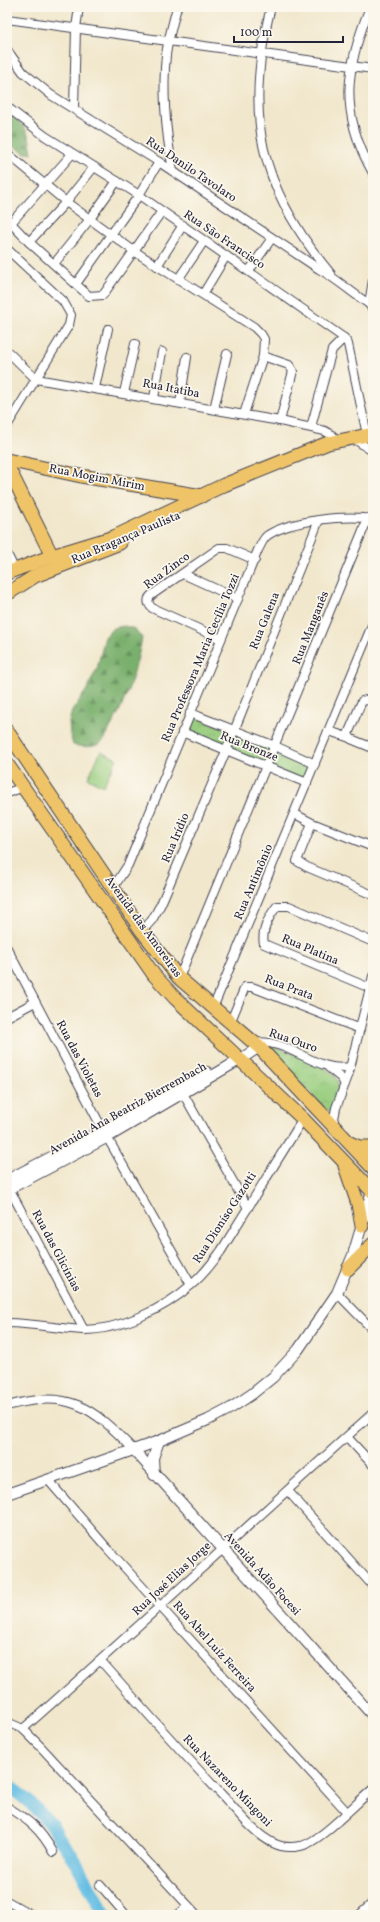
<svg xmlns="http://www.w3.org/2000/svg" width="380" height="1922" font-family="Vollkorn,serif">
  <defs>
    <pattern id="forest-firs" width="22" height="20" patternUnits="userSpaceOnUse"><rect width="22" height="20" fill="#7ab06d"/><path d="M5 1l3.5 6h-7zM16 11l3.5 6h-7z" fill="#648f5b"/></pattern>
    <pattern id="park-crowns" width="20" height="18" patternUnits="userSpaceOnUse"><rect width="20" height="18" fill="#98cd7e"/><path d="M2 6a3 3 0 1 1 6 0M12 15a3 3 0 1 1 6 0" fill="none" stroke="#83b06e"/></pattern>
  </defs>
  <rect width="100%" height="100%" fill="#fbf7ec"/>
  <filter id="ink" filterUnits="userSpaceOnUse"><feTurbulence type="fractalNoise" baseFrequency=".025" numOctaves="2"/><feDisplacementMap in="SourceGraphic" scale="8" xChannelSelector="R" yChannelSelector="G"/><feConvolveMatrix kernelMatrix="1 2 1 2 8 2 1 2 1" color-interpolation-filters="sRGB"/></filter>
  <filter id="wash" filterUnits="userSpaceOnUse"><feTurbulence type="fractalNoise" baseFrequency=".012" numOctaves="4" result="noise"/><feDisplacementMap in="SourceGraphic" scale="16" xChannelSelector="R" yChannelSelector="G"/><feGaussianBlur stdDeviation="0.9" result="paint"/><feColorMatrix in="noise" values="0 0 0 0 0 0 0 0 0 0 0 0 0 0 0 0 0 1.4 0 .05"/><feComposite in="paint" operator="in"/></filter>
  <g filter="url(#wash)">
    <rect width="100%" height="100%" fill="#f1e7cc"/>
    <!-- forest -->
    <g fill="url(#forest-firs)" stroke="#4e6954">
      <path d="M7 113C26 124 29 132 32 153H25L7 142Z"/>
      <path d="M124 626 135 629 142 638C136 669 127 701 110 728 108 731 107 736 105 739 97 749 83 747 73 745L70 733 69 722 72 711 86 691 97 669 105 637 113 628Z"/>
    </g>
    <!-- park -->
    <g fill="url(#park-crowns)" stroke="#5d785c">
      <polygon points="196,717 310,763 303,780 188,733"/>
      <path d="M260 1044C276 1046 330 1064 337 1080 341 1088 333 1104 329 1112Z"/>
    </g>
    <!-- pitch -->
    <polygon fill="#98cd7e" stroke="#5d785c" points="101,751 117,759 103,786 88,778"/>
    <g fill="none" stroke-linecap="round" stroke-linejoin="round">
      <!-- river -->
      <polyline stroke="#65bee3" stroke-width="13" points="7,1784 29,1802 53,1826 59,1839 70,1852 105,1915"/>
    </g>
  </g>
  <g filter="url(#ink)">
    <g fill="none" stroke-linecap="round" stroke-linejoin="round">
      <defs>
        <g id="minor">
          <path d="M271 7C243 115 260 189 331 274"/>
          <path d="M370 7C345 69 339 113 373 173"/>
          <polyline points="7,19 373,69"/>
          <path d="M7 50 23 72 51 95 159 162 319 269C337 279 352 293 369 304"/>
          <polyline points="7,107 45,136 139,195 344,338 348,344 367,435"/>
          <polyline points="74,108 76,28 79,7"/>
          <polyline points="7,153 66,202 134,251 254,327 261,334 264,339 263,356 289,365 293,371 280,421"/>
          <path d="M173 171C166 133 162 94 166 55 168 39 173 23 177 7"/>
          <polyline points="7,219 29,242 89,296 103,295 162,211"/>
          <polyline points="11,223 72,154"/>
          <polyline points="29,242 66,202 94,167"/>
          <polyline points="7,249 63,301 71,315 69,325 7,426"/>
          <polyline points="54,264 90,219 117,181"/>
          <polyline points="157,266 183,225"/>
          <polyline points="249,271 272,238"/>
          <polyline points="179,278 204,241"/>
          <polyline points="373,280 369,304 373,310"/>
          <polyline points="76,284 139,195 159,162"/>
          <polyline points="203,294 226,256"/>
          <polyline points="7,351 36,379 280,421 325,431 332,435 338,441"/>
          <polyline points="95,388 108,329"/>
          <polyline points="124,393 135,344"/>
          <polyline points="154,398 162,352"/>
          <polyline points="180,403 187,357"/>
          <polyline points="214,409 227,354"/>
          <polyline points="244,414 263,356"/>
          <polyline points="311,427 332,350 344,338"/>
          <polyline points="353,438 369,449 373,450"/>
          <polyline points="7,554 15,570"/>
          <polyline points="183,574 238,599"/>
          <path d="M221 639 152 608C147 603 147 598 153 594L219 548H227L255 560"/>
          <polyline points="373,702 366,700 362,701 348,734 351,739 373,748"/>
          <polyline points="190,713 275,746 315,764"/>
          <polyline points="329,731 350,738"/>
          <polyline points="182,732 307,783"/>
          <polyline points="7,793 24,787"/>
          <polyline points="295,814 312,823 373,847"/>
          <polyline points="312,823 297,861 307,867 373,895"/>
          <path d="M113 888 128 865 258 550C261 545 263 538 268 535 291 520 346 515 372 519"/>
          <polyline points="142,931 152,920 161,904 226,751 319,520"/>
          <polyline points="7,948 103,1130 191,1285"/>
          <polyline points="179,978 368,518"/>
          <path d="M370 988 264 944C261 931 269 916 277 906H289L373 942"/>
          <polyline points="213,1008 373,623"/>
          <polyline points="7,1017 35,1002"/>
          <polyline points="230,1023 245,987 252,987 360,1029"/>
          <path d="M254 1043C288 1037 316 1074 350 1067"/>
          <polyline points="329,1068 341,1078 345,1084"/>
          <polyline points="180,1088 248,1208"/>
          <polyline points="333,1124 336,1108 348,1076 373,976"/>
          <polyline points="7,1184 84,1330"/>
          <polyline points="337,1293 373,1330"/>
          <path d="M7 1323C32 1323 58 1329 83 1330 120 1330 164 1309 191 1285 203 1276 212 1263 221 1251L303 1119"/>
          <path d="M7 1406C69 1389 91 1406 133 1449"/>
          <polyline points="347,1437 373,1465"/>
          <polyline points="48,1480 107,1548 347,1812"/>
          <polyline points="288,1491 373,1586"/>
          <path d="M101 1661C141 1706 181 1752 223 1796 238 1812 253 1833 273 1843 281 1847 291 1848 300 1846 318 1844 357 1802 373 1789"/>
          <polyline points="7,1722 23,1729 40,1746 197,1915"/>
          <path d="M23 1729C141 1625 256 1518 373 1413"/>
          <path d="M7 1807C29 1820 41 1830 53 1852"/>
          <polyline points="100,1885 126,1915"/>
          <polyline points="7,1901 32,1915"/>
          <polyline points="178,1915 188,1906"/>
        </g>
        <g id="tertiary">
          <polyline points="7,1180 103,1130 207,1072"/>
          <polyline points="7,1190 108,1137 241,1059 259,1047"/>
          <polyline points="133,1449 373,1716"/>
          <polyline points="154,1475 153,1458 159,1441"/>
          <polyline points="7,1494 159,1441 208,1420 231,1408 252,1394 273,1377 298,1350 337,1293 353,1255 372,1191"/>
          <polyline points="361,1915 373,1904"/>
        </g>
        <g id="primary">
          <polyline points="7,460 81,476 202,496"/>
          <polyline points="7,465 52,556"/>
          <polyline points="7,573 52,556 114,537 224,485 328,443 373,434"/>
          <polyline points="7,594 35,576 120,543"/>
          <polyline points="7,731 142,931 179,978 259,1047 373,1168"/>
          <polyline points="7,764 154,975 175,998 303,1119 373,1192"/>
          <polyline points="352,1144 359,1147 373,1147"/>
          <polyline points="345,1166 358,1204 362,1226"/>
          <polyline points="348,1269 373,1244"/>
        </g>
      </defs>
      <!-- minor casing -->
      <use href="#minor" stroke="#414051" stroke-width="10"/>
      <!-- tertiary casing -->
      <use href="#tertiary" stroke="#414051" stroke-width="12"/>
      <!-- primary casing -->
      <use href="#primary" stroke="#414051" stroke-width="15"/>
      <!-- minor -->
      <use href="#minor" stroke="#fff" stroke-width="8"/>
      <!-- tertiary -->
      <use href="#tertiary" stroke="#fff" stroke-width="10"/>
      <!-- primary -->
      <use href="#primary" stroke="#efc469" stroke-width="13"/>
    </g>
  </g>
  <g text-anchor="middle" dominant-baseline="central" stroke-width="3.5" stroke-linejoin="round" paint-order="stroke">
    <!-- street labels -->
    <g font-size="12" fill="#22223b" stroke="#fbf7ec">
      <text transform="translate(191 170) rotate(34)">Rua Danilo Tavolaro</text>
      <text transform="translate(224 240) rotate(34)">Rua São Francisco</text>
      <text transform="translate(171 389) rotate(11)">Rua Itatiba</text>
      <text transform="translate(97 478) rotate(11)">Rua Mogim Mirim</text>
      <text transform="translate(126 538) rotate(-23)">Rua Bragança Paulista</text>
      <text transform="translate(167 571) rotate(-36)">Rua Zinco</text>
      <text transform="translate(265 621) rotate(-68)">Rua Galena</text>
      <text transform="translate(311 628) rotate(-68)">Rua Manganês</text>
      <text transform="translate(201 658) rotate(-67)">Rua Professora Maria Cecília Tozzi</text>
      <text transform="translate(249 747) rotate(22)">Rua Bronze</text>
      <text transform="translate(176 838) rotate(-67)">Rua Irídio</text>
      <text transform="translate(254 882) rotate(-67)">Rua Antimônio</text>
      <text transform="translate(143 927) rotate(54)">Avenida das Amoreiras</text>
      <text transform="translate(310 950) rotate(23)">Rua Platina</text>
      <text transform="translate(289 988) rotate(21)">Rua Prata</text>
      <text transform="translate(293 1041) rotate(19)">Rua Ouro</text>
      <text transform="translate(79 1059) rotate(62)">Rua das Violetas</text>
      <text transform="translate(128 1109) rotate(-29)">Avenida Ana Beatriz Bierrembach</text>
      <text transform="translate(225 1218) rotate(-57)">Rua Dioníso Gazotti</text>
      <text transform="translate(56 1251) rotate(62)">Rua das Glicínias</text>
      <text transform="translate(262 1574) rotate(48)">Avenida Adão Focesi</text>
      <text transform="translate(172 1579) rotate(-43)">Rua José Elias Jorge</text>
      <text transform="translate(214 1647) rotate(48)">Rua Abel Luíz Ferreira</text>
      <text transform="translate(227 1781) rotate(46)">Rua Nazareno Mingoni</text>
    </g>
  </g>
  <!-- margin -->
  <rect width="380" height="1922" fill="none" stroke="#fbf7ec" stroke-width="24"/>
  <!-- scale -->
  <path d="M234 36v6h109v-6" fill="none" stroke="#22223b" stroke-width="2"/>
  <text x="240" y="36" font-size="12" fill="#22223b" stroke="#fbf7ec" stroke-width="3" paint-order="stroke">100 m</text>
</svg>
